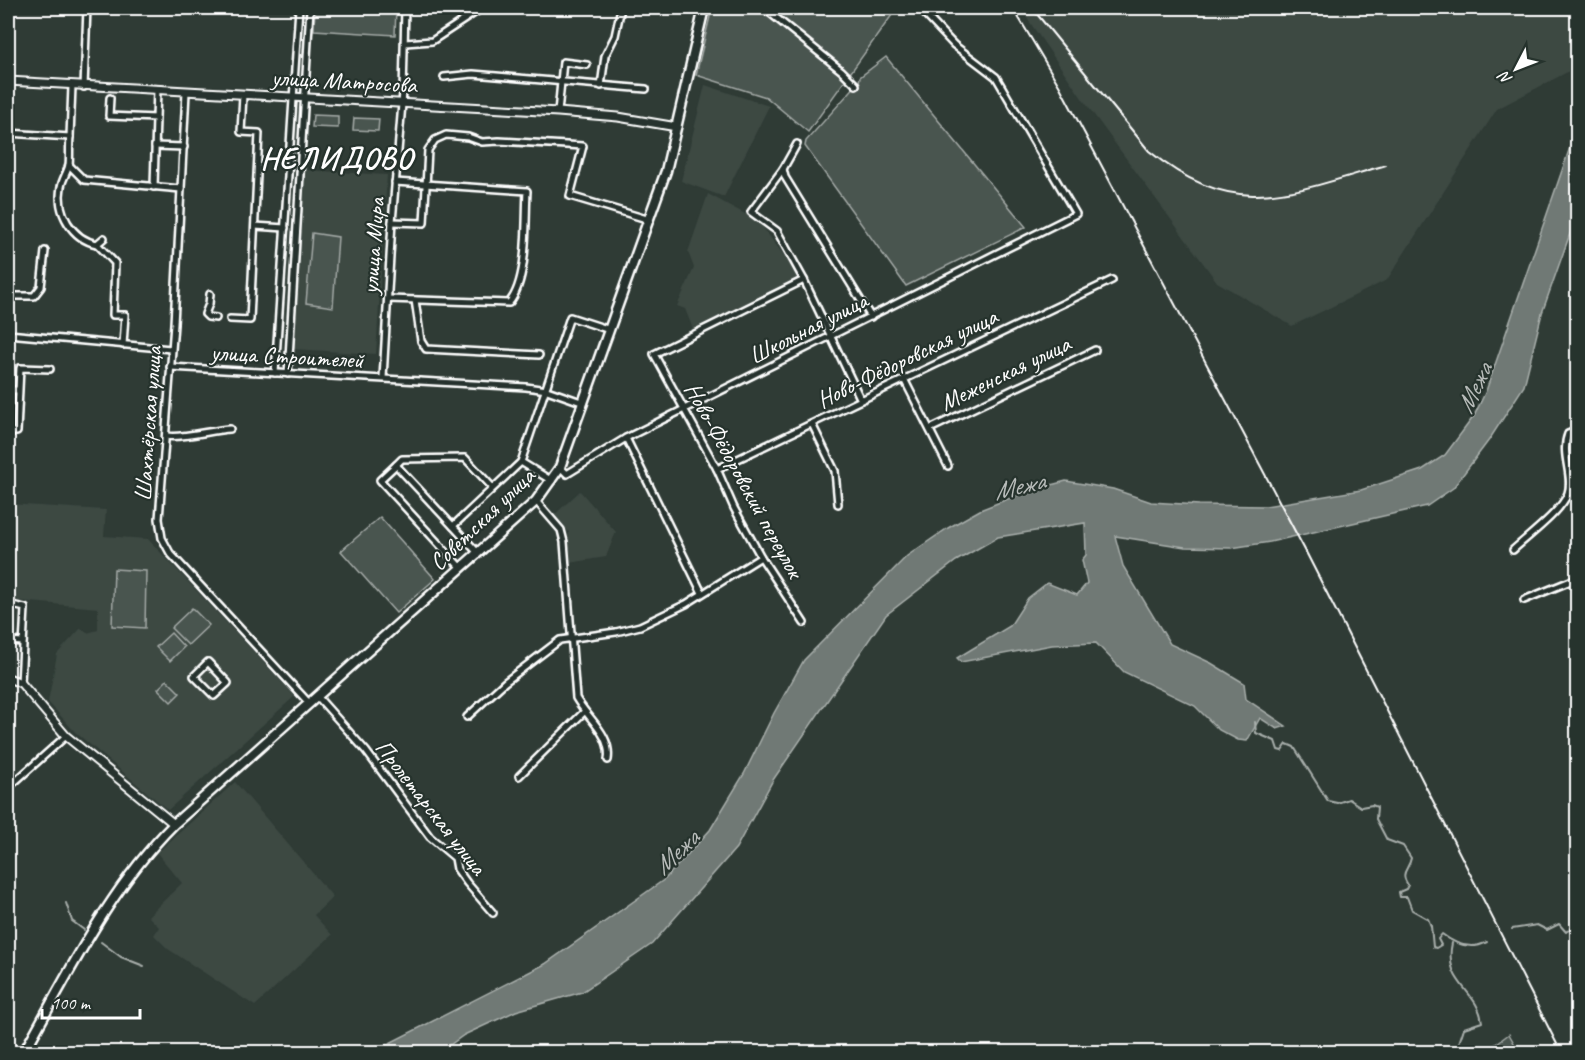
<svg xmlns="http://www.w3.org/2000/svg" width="1585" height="1060" font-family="Caveat,sans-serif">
  <rect width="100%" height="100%" fill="#2f3b35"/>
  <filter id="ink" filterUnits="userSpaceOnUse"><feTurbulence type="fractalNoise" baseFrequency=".0167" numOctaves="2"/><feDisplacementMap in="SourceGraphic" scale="12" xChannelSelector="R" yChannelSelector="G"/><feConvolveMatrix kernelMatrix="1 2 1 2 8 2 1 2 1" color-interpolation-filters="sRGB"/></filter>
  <g filter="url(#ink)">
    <!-- built -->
    <g fill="#3c4842">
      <polygon points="1020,8 1577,8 1577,67 1497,109 1387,280 1292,326 1217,282 1086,104"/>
      <polygon points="705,85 769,106 724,197 681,181"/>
      <polygon points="304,170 387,175 376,354 292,349"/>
      <polygon points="708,194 758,221 801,278 693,329 685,309 677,306 694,268 688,252"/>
      <polygon points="580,491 616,532 606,557 569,563 569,532 553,516"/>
      <polygon points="8,504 106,510 104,536 148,539 295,696 168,810 75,732 48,702 57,654 81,628 87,633 98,630 98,608 8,600"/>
      <polygon points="235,782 333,897 314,915 332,935 255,1006 168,949 154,935 159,927 148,916 182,883 157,853"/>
    </g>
    <!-- green -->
    <g fill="#4a544f" stroke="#a4aaa7" stroke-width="1.5">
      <polygon points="315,8 396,8 395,35 314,30"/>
      <polygon points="712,8 897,8 808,132 766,97 696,75"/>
      <polygon points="886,57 1026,227 906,286 805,146 806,141 859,82 860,77"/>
      <polygon points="313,115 338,116 338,128 312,127"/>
      <polygon points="354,118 379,119 378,131 353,130"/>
      <polygon points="312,233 338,237 333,307 306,303"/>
      <polygon points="380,517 435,579 396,613 341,551"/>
      <polygon points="114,569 146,571 145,628 112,626"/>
      <polygon points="192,608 209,625 188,645 171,628"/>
      <polygon points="171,633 184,647 170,661 156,647"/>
      <polygon points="167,680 180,693 171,702 158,689"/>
      <polygon points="1509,1034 1519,1052 1485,1052"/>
    </g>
    <!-- water -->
    <polygon fill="#707975" stroke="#a9afac" stroke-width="1.5" points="1577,127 1577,214 1542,313 1524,386 1489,440 1453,488 1427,506 1270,542 1231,548 1185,547 1115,536 1123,566 1170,644 1211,663 1244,683 1246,699 1286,726 1277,729 1260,718 1247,741 1238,740 1219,730 1195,706 1124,672 1096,643 1052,645 961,662 957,658 1010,626 1028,598 1047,583 1077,595 1087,583 1082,560 1086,555 1085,523 998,537 956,561 886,615 773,780 736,848 652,944 582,992 516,1011 464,1035 440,1052 372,1052 545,964 665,879 710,830 744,774 774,713 804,660 907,556 948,528 980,510 1028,491 1066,481 1113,489 1151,502 1199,505 1266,506 1361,490 1422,470 1445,455 1474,416 1486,391"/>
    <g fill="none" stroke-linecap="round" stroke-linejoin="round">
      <!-- stream -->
      <g stroke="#a9afac" stroke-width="2">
        <path d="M1255 722 1256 733 1275 741 1278 750 1282 751 1287 744 1294 747 1328 801 1337 803 1349 799 1361 807 1372 805 1377 807 1376 819 1387 840 1403 846 1411 858C1409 870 1399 872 1408 885L1406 889 1399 892 1400 897H1407L1412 910 1428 919 1431 926 1433 947 1436 948 1441 945 1438 939 1442 934C1456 945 1472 950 1487 942"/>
        <polyline points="66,903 72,921 84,930"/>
        <polyline points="1512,929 1537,925 1547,930 1559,924 1566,932 1574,926 1578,929"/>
        <polyline points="101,942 121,957 144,966"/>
        <path d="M1452 943C1443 984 1478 989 1482 1022L1464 1028 1456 1052"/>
      </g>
      <defs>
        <g id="street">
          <polyline points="764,8 842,71 856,85"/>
          <polyline points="405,43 432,41 482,8"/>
          <polyline points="444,77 473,74 646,89"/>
          <polyline points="601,86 605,56 615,36 621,8"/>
          <polyline points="84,87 87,8"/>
          <polyline points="186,92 174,324 159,519 162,538 170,553 309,703"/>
          <polyline points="110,98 109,116 156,118 157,90"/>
          <polyline points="558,112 563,62 587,65"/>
          <polyline points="8,133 70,137 72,86"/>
          <path d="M70 137C69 146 70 157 69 165 67 173 62 180 61 187 56 212 72 239 97 244L104 238"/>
          <polyline points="797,144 783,169 751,212 777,231 804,280 861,400"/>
          <polyline points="155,146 184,147"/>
          <polyline points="69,165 84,180 181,189"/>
          <polyline points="783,169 785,177 871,317"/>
          <polyline points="154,187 156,118"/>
          <polyline points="392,222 424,223 428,150 435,140 446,135 468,137 482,142 499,141 583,146 570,196 650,220"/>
          <polyline points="255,226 285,228"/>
          <polyline points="97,244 115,263 113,315 125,315 123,345"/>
          <polyline points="210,294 209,304 205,314 208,317 216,318"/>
          <polyline points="8,296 34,296 41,287 45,251"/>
          <path d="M388 299 509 303C529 279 525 222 527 191L395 182"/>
          <polyline points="415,300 421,341 426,349 539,355"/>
          <polyline points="230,319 250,320 259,133 241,132 243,95"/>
          <polyline points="8,334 171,349 171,352"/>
          <polyline points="170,367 526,387 547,390 584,403"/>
          <polyline points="275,373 299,8"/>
          <polyline points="288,374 310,8"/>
          <polyline points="383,378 392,222 403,92 405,8"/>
          <polyline points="904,379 948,466"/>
          <polyline points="8,390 18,390"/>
          <polyline points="812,424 835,471 838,504"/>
          <polyline points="930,429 1095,350"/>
          <polyline points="8,432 17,432 20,368 50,369"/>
          <path d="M167 436C179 439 213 430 230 429"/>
          <polyline points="626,438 702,593"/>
          <polyline points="521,462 552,481"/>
          <polyline points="396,465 402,459 465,458 493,488"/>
          <polyline points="560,467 567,474 626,438 1076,214 996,77 954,45 919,8"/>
          <polyline points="717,469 1112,280"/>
          <path d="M536 501 561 530 564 542 576 698C588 719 612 735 608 760"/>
          <polyline points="453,526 521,462 570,317 610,330"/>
          <path d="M1513 550C1527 537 1562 511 1568 493 1574 476 1560 454 1568 434L1578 430"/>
          <polyline points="461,568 380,480 396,465 478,553"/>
          <polyline points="1524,600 1578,578"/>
          <polyline points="8,604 25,608 21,683"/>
          <polyline points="804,623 761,557 734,508 717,469 654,354 804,280"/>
          <polyline points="8,641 23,642"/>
          <polygon points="208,662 228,683 214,696 194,676"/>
          <polyline points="317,696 366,751 430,837 455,858 457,869 467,883 493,913"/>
          <polyline points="467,717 505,682 560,640 616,632 640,626 686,604 761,557"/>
          <polyline points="519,776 584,712"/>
          <polyline points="8,788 66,736"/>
          <polyline points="8,1050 15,1052"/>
        </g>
        <g id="secondary">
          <polyline points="8,81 558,112 618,117 677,127"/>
          <polyline points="8,678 21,683 66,736 174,824"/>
        </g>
        <path id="primary" d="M24 1052C69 973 109 889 174 824L536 501 560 467 666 171 704 8"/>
      </defs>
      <!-- street casing -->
      <use href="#street" stroke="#fff" stroke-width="10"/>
      <!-- secondary casing -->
      <use href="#secondary" stroke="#fff" stroke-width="11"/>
      <!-- primary casing -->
      <use href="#primary" stroke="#fff" stroke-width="13"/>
      <!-- street -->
      <use href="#street" stroke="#26332d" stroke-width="5"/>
      <!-- secondary -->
      <use href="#secondary" stroke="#26332d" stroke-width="7"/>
      <!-- primary -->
      <use href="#primary" stroke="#26332d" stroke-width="8"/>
      <!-- rail -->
      <g stroke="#fff" stroke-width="2">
        <polyline points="1013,8 1060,87 1306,552 1561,1052"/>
        <path d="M1032 8 1149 151C1235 221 1290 193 1386 165"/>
      </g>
    </g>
  </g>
  <g text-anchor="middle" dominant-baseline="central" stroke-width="4.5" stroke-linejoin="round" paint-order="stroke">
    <!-- street labels -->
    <g font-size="24" fill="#fff" stroke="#26332d">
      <text transform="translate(344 81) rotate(3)">улица Матросова</text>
      <text transform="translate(373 246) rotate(-86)">улица Мира</text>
      <text transform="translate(808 328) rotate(-27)">Школьная улица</text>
      <text transform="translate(287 356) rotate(3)">улица Строителей</text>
      <text transform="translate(907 358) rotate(-26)">Ново-Фёдоровская улица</text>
      <text transform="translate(1005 373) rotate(-26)">Меженская улица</text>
      <text transform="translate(148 424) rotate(-86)">Шахтёрская улица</text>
      <text transform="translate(744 480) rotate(61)">Ново-Фёдоровский переулок</text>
      <text transform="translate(482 519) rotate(-44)">Советская улица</text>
      <text transform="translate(431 807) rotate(52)">Пролетарская улица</text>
    </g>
    <!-- water labels -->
    <g font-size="26" font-style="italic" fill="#b8bcba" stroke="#26332d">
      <text transform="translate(1474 388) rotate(-65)">Межа</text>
      <text transform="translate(1019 486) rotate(-13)">Межа</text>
      <text transform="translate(676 852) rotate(-44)">Межа</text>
    </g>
    <!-- district labels -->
    <g font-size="30" font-weight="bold" letter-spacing="1.5" fill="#fff" stroke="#26332d">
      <text x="337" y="158">НЕЛИДОВО</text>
    </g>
  </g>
  <!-- margin -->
  <rect width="1585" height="1060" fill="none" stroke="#26332d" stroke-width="30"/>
  <rect x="15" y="15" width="1555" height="1030" fill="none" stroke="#fff" stroke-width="2" filter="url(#ink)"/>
  <!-- north arrow -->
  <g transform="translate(1516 69) rotate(228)" stroke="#26332d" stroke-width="4.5" paint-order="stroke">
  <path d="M0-4.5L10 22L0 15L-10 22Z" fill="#ffffff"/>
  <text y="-9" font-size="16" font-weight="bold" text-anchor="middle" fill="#ffffff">N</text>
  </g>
  <!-- scale -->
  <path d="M42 1009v9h98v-9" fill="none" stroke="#ffffff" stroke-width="3"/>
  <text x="51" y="1009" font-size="18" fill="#ffffff" stroke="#26332d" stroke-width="4.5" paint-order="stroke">100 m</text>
</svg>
